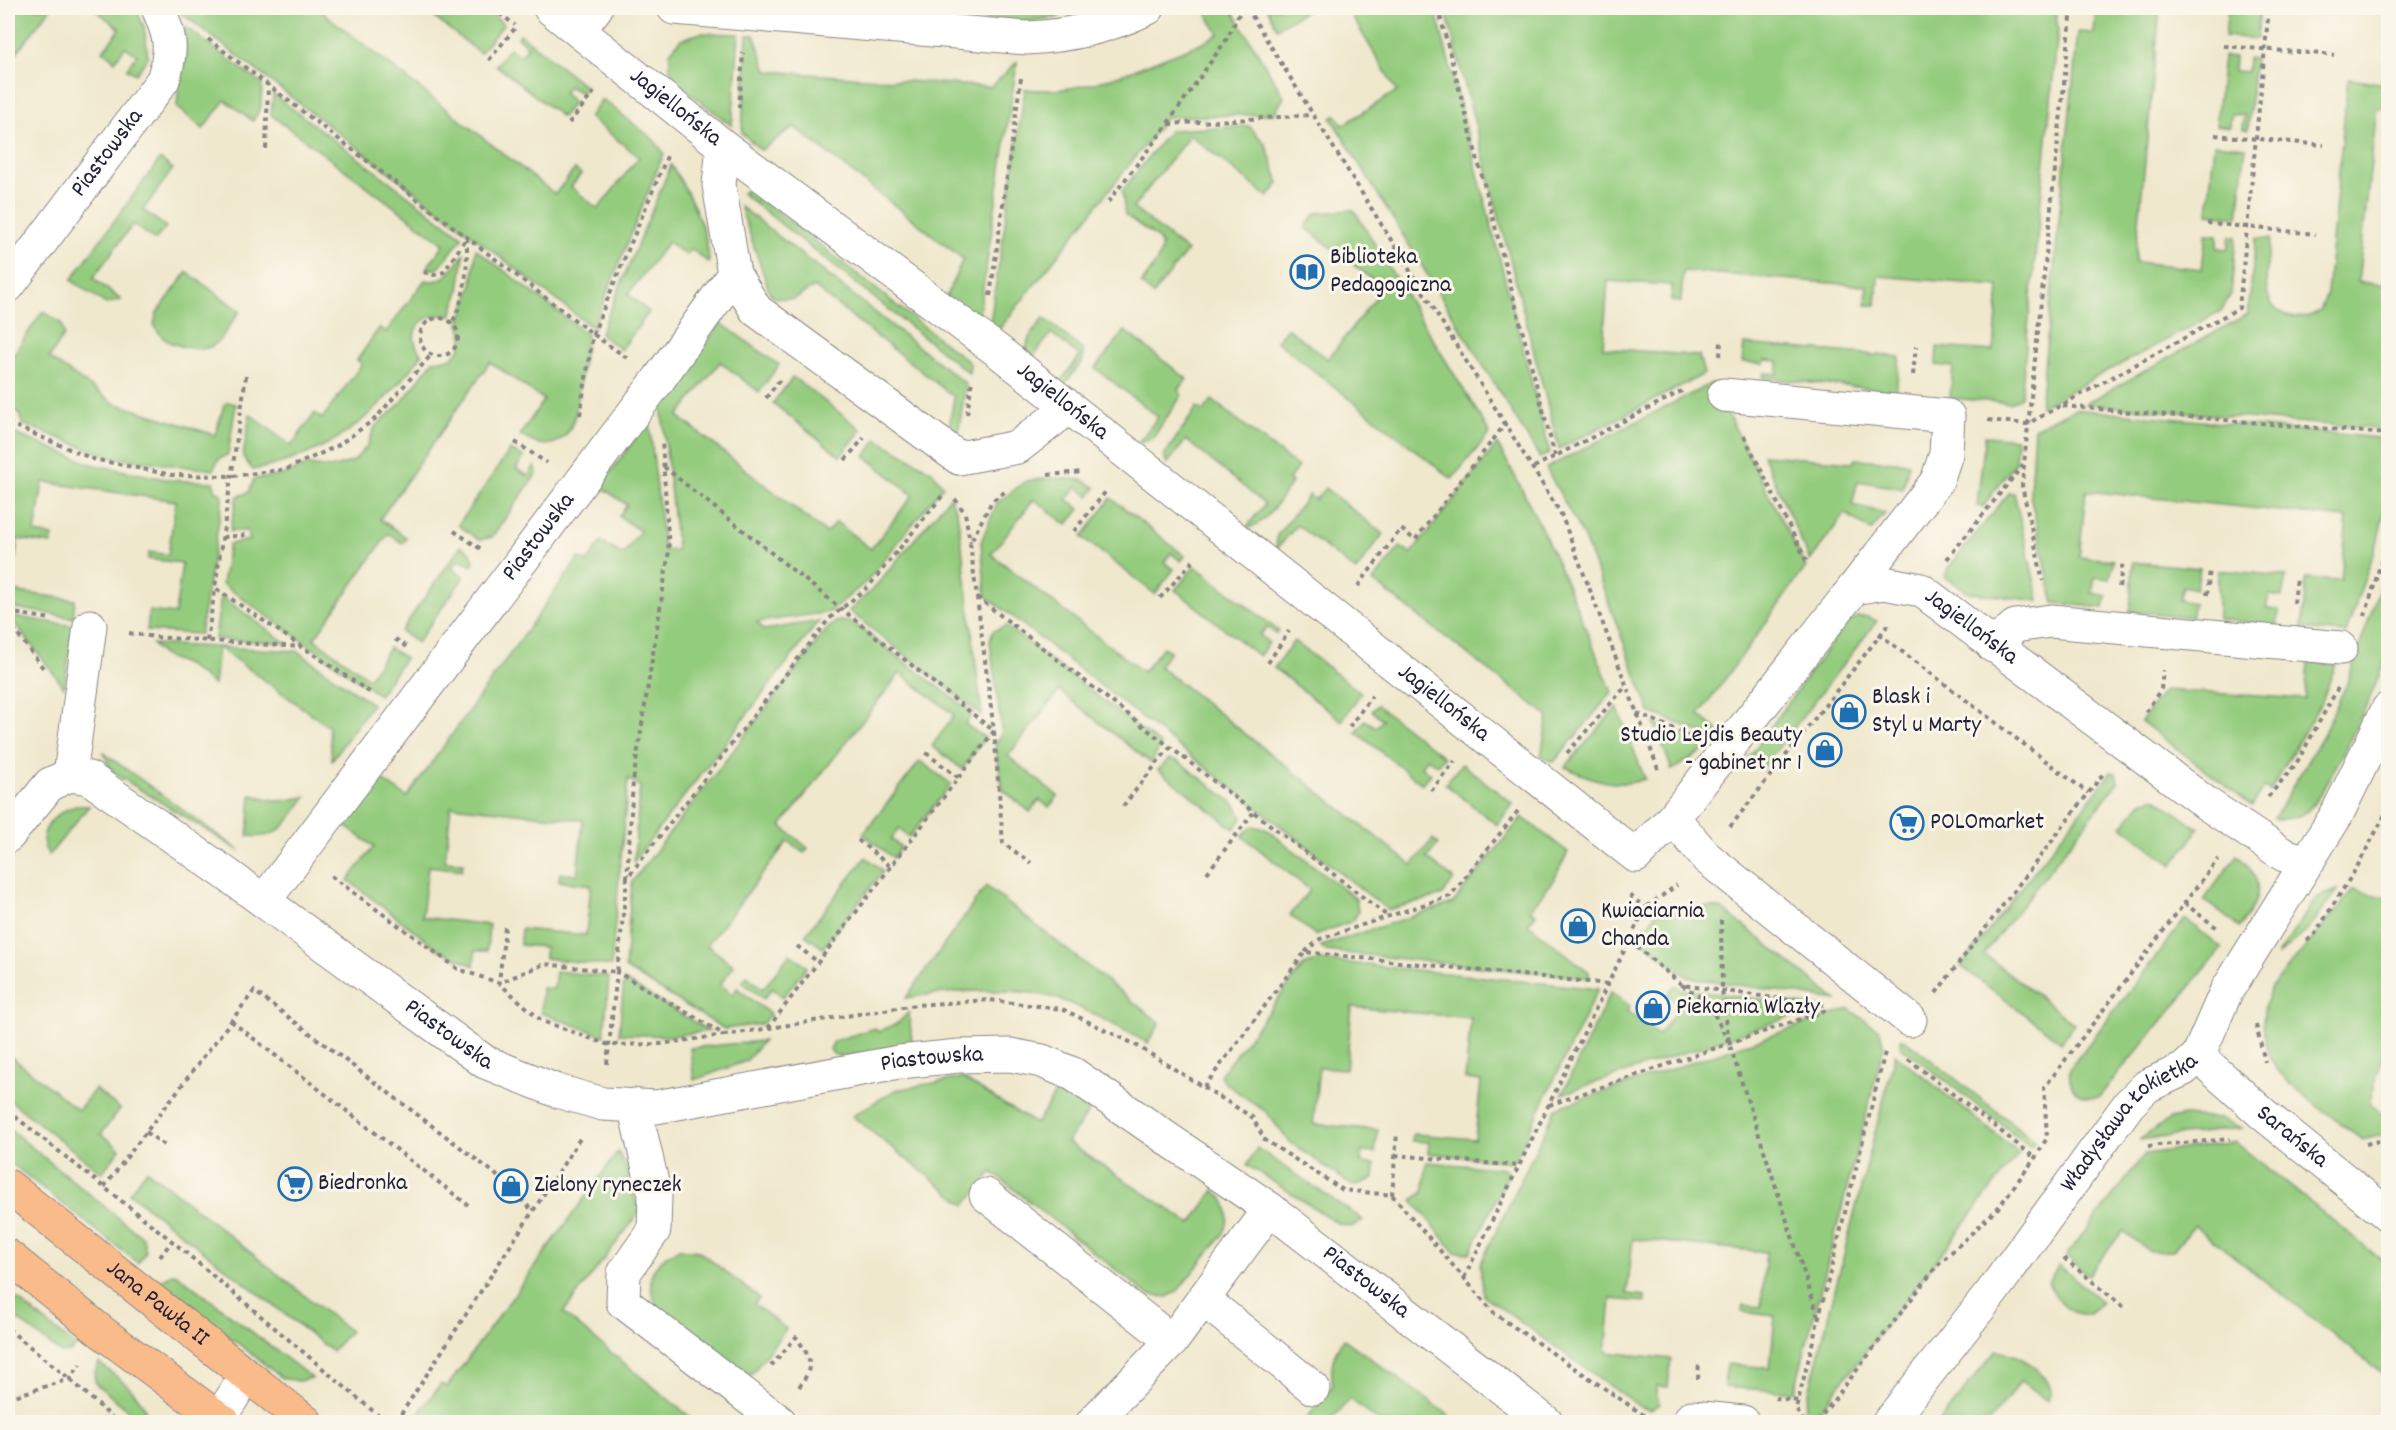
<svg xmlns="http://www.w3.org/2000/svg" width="2396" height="1430" font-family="Dekko,sans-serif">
  <rect width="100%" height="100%" fill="#fbf7ec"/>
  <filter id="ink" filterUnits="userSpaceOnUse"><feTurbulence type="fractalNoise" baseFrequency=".0167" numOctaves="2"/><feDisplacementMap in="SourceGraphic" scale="12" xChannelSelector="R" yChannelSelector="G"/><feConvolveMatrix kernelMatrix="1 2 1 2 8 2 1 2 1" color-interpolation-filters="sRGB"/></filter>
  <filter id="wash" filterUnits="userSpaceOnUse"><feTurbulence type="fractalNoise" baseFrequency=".008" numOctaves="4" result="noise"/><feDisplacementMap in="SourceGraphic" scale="24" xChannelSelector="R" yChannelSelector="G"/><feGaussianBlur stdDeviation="1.35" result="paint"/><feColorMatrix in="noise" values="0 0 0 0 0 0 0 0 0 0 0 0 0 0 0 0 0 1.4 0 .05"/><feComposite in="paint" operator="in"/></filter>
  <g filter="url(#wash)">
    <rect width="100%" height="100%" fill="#f0e8cd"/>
    <!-- green -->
    <g fill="#94cc7e" stroke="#5b775c" stroke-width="1.5">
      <polygon points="8,8 51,8 8,64"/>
      <polygon points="93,8 135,8 144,26 148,57 136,74 127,69 137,55 125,47 115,61 103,51 120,29"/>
      <polygon points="175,8 317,8 555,194 575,169 581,174 571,187 598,209 639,157 589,117 602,99 653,139 664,153 593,328"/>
      <polygon points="422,8 484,8 504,24 480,53"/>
      <polygon points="987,8 1061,8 1059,17 1023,22 986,20"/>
      <path d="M1203 8H1231L1284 97 1274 114 1167 117 1005 322 1001 327 989 330 1025 89C1075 95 1123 75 1168 56 1185 50 1203 43 1219 34Z"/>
      <polygon points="1267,8 1311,8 1277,28"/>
      <polygon points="1347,8 1435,8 1550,453 1540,458 1331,118 1336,115 1343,125 1397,91"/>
      <polygon points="1445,8 2055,8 2058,30 2021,397 2010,403 1950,398 1953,367 1936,365 1937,347 1994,351 1999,286 1878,276 1876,305 1866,305 1867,286 1683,271 1681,302 1671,301 1672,285 1608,281 1603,348 1699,356 1704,374 1559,449"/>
      <polygon points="2096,8 2160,8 2135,262 2202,269 2206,234 2218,235 2218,248 2228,249 2230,236 2236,237 2231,294 2221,311 2040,407 2078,32 2094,33"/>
      <polygon points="2228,8 2260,8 2257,39 2225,36"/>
      <polygon points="183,25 262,84 261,107 253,121 225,100 203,129 177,107 179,81 186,59"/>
      <polygon points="701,33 739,34 732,126 676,82 670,68 670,52 681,39"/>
      <polygon points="520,34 586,87 581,93 569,86 563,93 574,102 562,117 496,65 509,48 520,56 528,47 518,38"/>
      <polygon points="747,35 754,35 767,71 991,87 1017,62 978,321 946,297 963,259 794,127 761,150 742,133"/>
      <polygon points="2223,56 2235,57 2234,71 2247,72 2248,58 2255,59 2248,129 2243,129 2244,115 2231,114 2230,127 2216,125"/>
      <path d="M2348 79 2388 84V108H2377L2358 282 2388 285V430L2085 404 2248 314 2256 238 2270 239C2268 265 2255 309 2291 316 2303 319 2311 317 2321 309L2327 293Z"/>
      <polygon points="273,94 463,237 438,269 426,269 444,244 271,115"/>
      <path d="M1249 126 1266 145 1279 183 1268 197 1190 135 1133 208 1187 251 1153 295 1141 284C1174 239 1166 245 1125 215L1122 191 1170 130Z"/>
      <polygon points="2214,144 2246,147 2238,217 2208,213"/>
      <polygon points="160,159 173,169 143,210 166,227 155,240 133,224 93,278 121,300 106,304 71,280"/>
      <path d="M671 165C688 192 709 230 709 263L691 249 686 255 668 242 628 294 649 312 621 350 600 334Z"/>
      <polygon points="749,189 970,363 969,373 742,193"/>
      <polygon points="740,206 966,384 958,434 949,427 954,397 814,287 794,299 775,298 770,293"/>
      <polygon points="1354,210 1490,433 1452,479 1276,341 1287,328 1328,359 1383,288 1305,227 1316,213"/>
      <path d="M476 249 587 334 576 412C568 444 548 454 520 435L544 400 490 362 380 519 407 538 403 543 388 534 314 639 369 678 389 648 405 658 379 695 222 584 229 544 250 540 247 531H230L237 497 249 492 254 479 280 476 309 465 331 468 354 461 367 446 375 427 402 402 433 361 452 358 460 349 463 337 459 324 472 285Z"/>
      <path d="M464 254 459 290 451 316C424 311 402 331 422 355 373 418 334 454 253 470L243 457 250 414 291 446 315 413 322 419 362 364 357 360 379 328 386 332 425 280C443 286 455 266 464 254Z"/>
      <path d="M187 272 240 311C218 340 218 357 178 345 165 341 160 337 154 324L157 313Z"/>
      <polygon points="43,311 61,323 64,335 49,358 114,403 215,435 224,405 228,402 236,404 228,454 218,460 213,470 109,457 22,424 19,413 8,407 8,362"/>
      <path d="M1044 318 1083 350V361L1064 385 1060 382 1080 356 1051 333 1030 361C1021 342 1032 333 1044 318Z"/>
      <polygon points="721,323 779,365 759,392 720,362 678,416 826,533 836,522 871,549 913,495 865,456 877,439 932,471 943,486 867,581 830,612 757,622 764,630 819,621 634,861 640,786 628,779 611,966 545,958 545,947 520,945 521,929 586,935 591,885 559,881 560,873 577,875 583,820 451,806 445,861 463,863 462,870 428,866 422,917 489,925 487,951 475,951 474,966 438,949 348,880 374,847 343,824 378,777 407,797 579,558 587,562 601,542 623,555 640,531 619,516 627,505 600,486 649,420 664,550 677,550 661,403"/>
      <polygon points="1125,331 1187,379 1178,391 1182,395 1152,439 1138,443 1158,417 1095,368"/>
      <polygon points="1744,344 1900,357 1896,391 1763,378 1764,373 1778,374 1778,361 1765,360 1764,364 1742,362"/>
      <polygon points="793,377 862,430 840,456 773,403"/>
      <polygon points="1712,383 1806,567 1699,715 1724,735 1719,740 1650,712 1584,538 1546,468"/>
      <path d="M1212 400 1298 467 1289 479 1292 482C1281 497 1266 526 1246 528L1265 504 1186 440 1167 464 1164 456 1197 407 1203 411Z"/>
      <polygon points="2075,409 2388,439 2388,489 2378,540 2346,633 2302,629 2306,578 2341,580 2347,518 2086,491 2079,557 2114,560 2110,579 2095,577 2092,593 2107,596 2104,608 2054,603 2030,495 2034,428"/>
      <polygon points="8,431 91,464 170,480 213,482 215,489 223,496 200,634 147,631 149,611 175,614 182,563 148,559 149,552 168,555 176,501 43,482 35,533 53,536 51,544 18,539 11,591 75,600 73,618 9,607"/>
      <polygon points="1985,436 2017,439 2015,462 1983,507 1977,506"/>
      <path d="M1497 444C1543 523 1577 607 1612 692L1554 762 1541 756 1548 716 1373 581 1400 547 1411 554Z"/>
      <polygon points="510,450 524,457 516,469 528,476 535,466 537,473 492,537 479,540 458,525"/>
      <polygon points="1763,455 1853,462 1854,459 1909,463 1903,489 1858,481 1852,505 1885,513 1871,531 1845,513 1810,561"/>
      <polygon points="1051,478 1083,480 1096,488 1089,496 1077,487 1067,499 1080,509 1067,525 1034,499 991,554 1143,672 1163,647 1170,651 1159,666 1412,865 1433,839 1438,844 1427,858 1454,879 1443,895 1388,910 986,596 981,542 997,503 1026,481"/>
      <polygon points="1325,488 1383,534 1356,571 1297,525 1276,550 1277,535 1309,495 1315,500"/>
      <polygon points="2009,493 2014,493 2039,601 1968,592 1945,577 1948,568"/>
      <polygon points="950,497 957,512 961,539 982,715 849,611 874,588"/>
      <polygon points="1111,498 1185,556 1181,561 1171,553 1164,562 1174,569 1155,594 1082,537"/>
      <polygon points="461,546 471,553 474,561 472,566 459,559 452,568 464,577 417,643 401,631"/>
      <polygon points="2133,562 2200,568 2196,589 2183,586 2179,600 2194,603 2191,617 2130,611"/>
      <path d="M2388 563C2389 590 2391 619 2388 646 2386 671 2328 789 2310 808 2302 818 2288 819 2276 819L2274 818 2323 735 2347 683Z"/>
      <polygon points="1195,566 1279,631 1276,634 1267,627 1260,635 1269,643 1259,656 1175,590"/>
      <polygon points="2218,570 2286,576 2282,597 2269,595 2266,608 2279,611 2277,626 2218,619"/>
      <polygon points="221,596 286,643 215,639"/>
      <polygon points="11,616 74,626 64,687 13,621"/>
      <polygon points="1857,617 1868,617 1877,621 1761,770 1747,760 1845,624"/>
      <polygon points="837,621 852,622 973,713 965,724 985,738 962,769 932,746 954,715 900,673 781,826 808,848 804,853 788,841 707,945 734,966 720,984 733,995 737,988 770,1014 762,1024 724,1029 625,968 632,882 826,630"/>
      <polygon points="1006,626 1161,745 1151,763 1059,691 1008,756 1058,796 1049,807 1039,800 1030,812 1003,790 995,744 1002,734 990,641 993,631"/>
      <polygon points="1294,641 1361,693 1342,721 1274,668"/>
      <polygon points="152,644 297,651 372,704 332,760 329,727 218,647 214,685 187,665 164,656"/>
      <polygon points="2308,662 2336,665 2322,701 2270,791 2263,788 2252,806 2141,721 2164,690 2305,699"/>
      <polygon points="1377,705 1444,757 1437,765 1427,758 1421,766 1431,774 1422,784 1356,732 1365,720 1376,727 1383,720 1372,711"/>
      <path d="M1617 707 1645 779C1616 789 1593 780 1565 767Z"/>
      <polygon points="1654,723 1710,747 1672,770"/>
      <polygon points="104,753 240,851 115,774 109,767"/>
      <polygon points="1169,759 1178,761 1236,805 1242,818 1234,829 1158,770"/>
      <polygon points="920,761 951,784 909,837 899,828 891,839 901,847 893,858 863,834"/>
      <polygon points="1462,764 1513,804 1497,825 1445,784"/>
      <polygon points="2111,772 2116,773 2118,782 1984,954 2074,1024 2061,1042 1961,966"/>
      <path d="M251 795 279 801 306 797C289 820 281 840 248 836Z"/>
      <polygon points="2154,797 2199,829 2172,865 2122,826 2142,802"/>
      <path d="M76 806H89L49 855C33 834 55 811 76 806Z"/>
      <polygon points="1522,817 1568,852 1554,879 1530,910 1536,914 1528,924 1589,972 1589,978 1326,951 1321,946 1453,903"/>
      <polygon points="1252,826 1266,829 1356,899 1358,912 1353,921 1315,935 1290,915 1310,890 1242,836"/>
      <path d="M2237 855C2266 881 2262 898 2239 927L2204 900Z"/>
      <polygon points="866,857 883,871 823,948 805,935"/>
      <path d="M986 886 1160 1023 1148 1043C1119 1028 1091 1011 1061 1000 1021 985 949 991 906 998Z"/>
      <polygon points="2338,890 2307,931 2277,956 2317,897"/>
      <path d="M2353 890 2388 898V1038L2369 1104 2388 1117V1134L2363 1140C2337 1120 2307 1101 2284 1077 2262 1056 2257 1013 2272 987Z"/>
      <polygon points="1667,905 1721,908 1837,1000 1687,977 1639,939 1656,913"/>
      <path d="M2185 919 2222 948 2099 1097C2078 1101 2067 1088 2070 1068Z"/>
      <polygon points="790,954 807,967 783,997 772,988 764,999 742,982 747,976 763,989"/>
      <polygon points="1319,960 1598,989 1516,1158 1511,1162 1428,1153 1429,1142 1412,1141 1413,1134 1475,1139 1481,1081 1465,1079 1471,1018 1352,1007 1346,1069 1319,1067 1313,1124 1378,1130 1375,1153 1362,1152 1361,1163 1375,1164 1374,1179 1353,1186 1290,1142 1266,1112 1226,1084 1220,1075 1304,965"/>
      <polygon points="556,971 609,977 604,1036 541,1013 542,988 554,989"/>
      <polygon points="624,980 709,1031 671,1036 619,1034"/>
      <polygon points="1676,985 1681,989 1819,1007 1562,1094 1611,992 1630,1006 1627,1011 1658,1035 1681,1006 1668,995"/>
      <polygon points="1849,1009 1880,1031 1884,1046 1794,1392 1724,1387 1727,1364 1770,1368 1775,1316 1742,1312 1743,1305 1761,1307 1766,1252 1633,1239 1627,1294 1645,1296 1645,1302 1611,1299 1606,1352 1671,1359 1668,1387 1657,1386 1657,1399 1660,1404 1650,1410 1640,1407 1484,1296 1480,1265 1556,1108"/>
      <polygon points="909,1012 912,1043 842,1057 833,1054 830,1049 834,1041 875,1028 878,1032 898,1023"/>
      <polygon points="1900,1039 1904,1039 2035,1141 2031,1147 1900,1046"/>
      <polygon points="763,1041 746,1061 694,1080 690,1048"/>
      <polygon points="8,1054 78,1110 95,1089 120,1109 101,1134 120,1149 102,1173 8,1099"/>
      <polygon points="1895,1054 2019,1153 1815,1417 1804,1412"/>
      <path d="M962 1078 1036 1124 1056 1092 1090 1110 1067 1142 1191 1224 1214 1190C1229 1200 1231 1217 1224 1233L1177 1292 1167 1297 1148 1295 992 1172 965 1205 852 1116 895 1090Z"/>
      <polygon points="2183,1116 2221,1119 2242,1128 2139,1140 2170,1119"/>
      <polygon points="8,1128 143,1238 146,1251 138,1263 8,1161"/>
      <polygon points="2235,1142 2388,1265 2388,1378 2194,1225 2173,1251 2150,1252 2123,1231 2088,1275 2066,1256 2145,1154"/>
      <polygon points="1257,1148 1363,1220 1351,1227 1339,1224 1247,1165"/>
      <polygon points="618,1152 626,1166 639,1213 563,1313 696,1422 412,1422 441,1384 447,1387"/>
      <polygon points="1427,1162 1506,1169 1509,1173 1470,1253 1455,1252 1412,1200 1423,1193"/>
      <polygon points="147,1170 343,1326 350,1331 332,1351 129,1193"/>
      <path d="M679 1249 699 1251 759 1298 754 1304 786 1329 750 1376 658 1308C644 1279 650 1263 679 1249Z"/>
      <path d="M2059 1265 2102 1302 2090 1314C2068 1317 2056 1300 2048 1282Z"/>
      <polygon points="172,1274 178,1275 312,1378 298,1381 282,1378 159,1281"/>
      <polygon points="8,1292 76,1346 71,1352 61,1353 8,1312"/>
      <path d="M1344 1339 1458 1422H1380L1350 1399 1329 1422H1304L1333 1385C1330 1365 1332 1356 1344 1339Z"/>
      <path d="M1996 1350C2017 1353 2046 1369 2051 1391L2047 1401 2021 1381 1989 1422H1939Z"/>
      <path d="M99 1363C121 1380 144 1394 149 1422H143L96 1384 94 1375Z"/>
    </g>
  </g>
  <g filter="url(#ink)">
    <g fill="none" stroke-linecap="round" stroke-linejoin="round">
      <defs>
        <g id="minor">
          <path id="s1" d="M550 8 723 146 998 351 1636 856 1673 818 1854 588 1884 583 1921 590 2207 804 2284 855 2308 862"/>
          <path d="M674 8 1027 38C1071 36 1109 27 1148 8"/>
          <polyline points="579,30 596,8"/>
          <polyline points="734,274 756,310 959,458 1018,447 1068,408"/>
          <path id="s2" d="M8 286 163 80C173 49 171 37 158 8"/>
          <polyline points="1724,395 1948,416 1946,454 1937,481 1854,588"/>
          <polyline points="1993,646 2015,626 2051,621 2341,648"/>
          <polyline points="70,775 90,626"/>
          <polyline points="1673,818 1707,858 1910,1020"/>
          <path id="s3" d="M8 836 50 784 70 775 89 778 225 873 485 1062 557 1091 603 1104 656 1107 899 1062 959 1056 1010 1055 1042 1061 1073 1074 1270 1209 1546 1422"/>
          <path id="s4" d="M264 901 659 379 734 274 719 185 723 146"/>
          <path id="s5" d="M2198 1056 2263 1114 2388 1215"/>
          <polyline points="634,1105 655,1195 654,1230 624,1273 623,1302 780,1422"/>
          <polyline points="986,1195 1172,1341 1270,1209"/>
          <polyline points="1203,1299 1313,1388"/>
          <polyline points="217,1422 246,1376"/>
          <polyline points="1093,1422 1172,1341"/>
          <polyline points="1689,1422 1692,1417 1743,1422"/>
          <path id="s6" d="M1889 1422 1992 1292 2129 1104 2147 1086 2184 1069 2198 1056 2226 992 2337 814 2388 709"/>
        </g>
        <g id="major">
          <path id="s7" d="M8 1186 306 1422"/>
          <polyline points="8,1256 103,1333 224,1422"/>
        </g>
      </defs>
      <!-- minor casing -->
      <use href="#minor" stroke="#898584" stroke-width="35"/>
      <!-- major casing -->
      <use href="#major" stroke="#898584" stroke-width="35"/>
      <!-- path -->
      <g stroke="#898584" stroke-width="4" stroke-dasharray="4.5 4.5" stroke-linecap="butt">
        <polyline points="492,8 515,25"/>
        <polyline points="1247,8 1561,514 1659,771"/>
        <polyline points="1438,8 1555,456"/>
        <polyline points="208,39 593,334 627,358"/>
        <polyline points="2224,46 2334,55"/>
        <polyline points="489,60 516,27"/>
        <polyline points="739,108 743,53"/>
        <polyline points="569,123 594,92"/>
        <polyline points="1168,123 1226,40 1242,8"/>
        <polyline points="2215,135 2324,145"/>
        <polyline points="266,149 268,85"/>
        <polyline points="1108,202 1168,124 1312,115"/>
        <polyline points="2207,223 2315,234"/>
        <path d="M424 272 434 275 444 272 467 237C467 269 467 294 452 323"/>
        <polyline points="990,296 1021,78"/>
        <circle cx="439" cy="337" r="19"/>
        <polyline points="1720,356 1721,342"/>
        <polyline points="1913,375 1916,346"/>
        <polyline points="246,376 215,588 371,693"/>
        <polyline points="766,398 782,377"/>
        <polyline points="2063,406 2388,434"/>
        <polyline points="967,414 972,380"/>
        <polyline points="580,415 593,334 668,154"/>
        <polyline points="1988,420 2027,424 2239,308 2269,8"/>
        <polyline points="8,423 93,459 172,475 233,476 287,469 337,446 375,419 431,355"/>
        <polyline points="1744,436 1808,564"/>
        <polyline points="515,442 547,463"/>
        <polyline points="845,460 864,438"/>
        <polyline points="2024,465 2022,486 2043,581"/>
        <polyline points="664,467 994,731 1003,843 1031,863"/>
        <polyline points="1534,467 1686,389"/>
        <polyline points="1048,475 1083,472"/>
        <polyline points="955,499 965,513 970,542"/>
        <polyline points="454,531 481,549"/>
        <polyline points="1074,531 1107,490"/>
        <polyline points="223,537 249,535"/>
        <polyline points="1947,559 2024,464 2072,8"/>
        <polyline points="1358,586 1401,529 1415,540 1506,423"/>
        <polyline points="2119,587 2123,561"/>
        <polyline points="2207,595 2210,569"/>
        <polyline points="977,597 1386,915"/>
        <polyline points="1160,598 1196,558"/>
        <polyline points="2294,603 2297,577"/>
        <polyline points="8,612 51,619"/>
        <polyline points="2365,616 2388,539"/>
        <polyline points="8,621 43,668"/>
        <polyline points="129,633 154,637 301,647"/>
        <polyline points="1879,634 2088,793"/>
        <polyline points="395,639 407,647"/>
        <polyline points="207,641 215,588"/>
        <polyline points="1268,663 1289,631"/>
        <polyline points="2146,712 2161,689 2163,670"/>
        <polyline points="1637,713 1689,735"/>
        <polyline points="1349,727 1372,696"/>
        <polyline points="926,753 959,778"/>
        <polyline points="1567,753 1626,686"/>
        <polyline points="1431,791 1455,761"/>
        <polyline points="2268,797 2296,764 2338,688"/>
        <polyline points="1123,806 1170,747"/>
        <polyline points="1730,827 1888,625"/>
        <polyline points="858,840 891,867"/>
        <polyline points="1207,873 1253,813"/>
        <polyline points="331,876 458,969 499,983 544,964 617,972 627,878 829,619 869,586 943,495"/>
        <polyline points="627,878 633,782 669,551 662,441"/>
        <polyline points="1630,895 1645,908"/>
        <polyline points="2184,903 2220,930"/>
        <polyline points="1721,920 1722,990 1729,1041"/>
        <polyline points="505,927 499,983 542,1021 609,1045 660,1044 724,1035"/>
        <polyline points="1630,941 1682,985 1825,1005"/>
        <polyline points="2307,941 2315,934 2357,867 2388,809"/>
        <polyline points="797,946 818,962"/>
        <polyline points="1305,952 1320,939 1450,896 1518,811"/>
        <polyline points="1682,985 1708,1002 1729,1043 1819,1319"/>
        <polyline points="1936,993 2103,774"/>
        <polyline points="231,1021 468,1205"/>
        <polyline points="2256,1025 2265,1062"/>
        <polyline points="768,1028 994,731 970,543 992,501 1006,491"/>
        <polyline points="1908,1059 2035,1158"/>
        <polyline points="607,1064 617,972 725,1035 916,1005 989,1000 1062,1009 1134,1044 1252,1117 1265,1140 1343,1190 1392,1195 1495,1314 1651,1420"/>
        <polyline points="1204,1087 1305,952 1608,984"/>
        <polyline points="1549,1105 1830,1009"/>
        <polyline points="8,1111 172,1241 386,1422"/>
        <polyline points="146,1132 166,1146"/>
        <polyline points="2366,1144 2388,1139"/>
        <polyline points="2148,1146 2230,1139"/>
        <polyline points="1395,1155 1519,1166"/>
        <polyline points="104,1187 254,991 493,1172 533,1211"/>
        <polyline points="1392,1195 1397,1133"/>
        <polyline points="160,1257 172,1241"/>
        <polyline points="2064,1258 2126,1309"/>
        <polyline points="1464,1278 1645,908 1677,885"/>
        <polyline points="8,1329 70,1379 117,1422"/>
        <path d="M771 1366 796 1337C811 1358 815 1365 799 1387"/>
        <polyline points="1698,1379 1699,1362"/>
        <polyline points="8,1398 70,1379 80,1364"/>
        <polyline points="1775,1398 1799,1401"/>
        <polyline points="396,1422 581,1137"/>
        <polyline points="1804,1422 1796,1409 1885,1052"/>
        <polyline points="1817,1422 1936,1267 1998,1208 2035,1158 2047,1138 2044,1088 2218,859"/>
      </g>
      <!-- minor -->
      <use href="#minor" stroke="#fff" stroke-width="33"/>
      <!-- major -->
      <use href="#major" stroke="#fabb8b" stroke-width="33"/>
    </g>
  </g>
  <!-- icons -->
  <defs>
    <symbol id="library-ring" viewBox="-11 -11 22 22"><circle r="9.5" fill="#fbf7ec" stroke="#1f6fb2" stroke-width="1.5"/><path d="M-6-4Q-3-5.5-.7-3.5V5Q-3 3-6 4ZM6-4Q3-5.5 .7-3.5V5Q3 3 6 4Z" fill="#1f6fb2"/></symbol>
    <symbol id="shop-ring" viewBox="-11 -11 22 22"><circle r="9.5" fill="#fbf7ec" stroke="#1f6fb2" stroke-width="1.5"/><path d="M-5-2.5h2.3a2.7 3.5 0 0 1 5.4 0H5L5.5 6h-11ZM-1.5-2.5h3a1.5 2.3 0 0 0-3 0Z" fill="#1f6fb2"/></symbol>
    <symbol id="supermarket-ring" viewBox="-11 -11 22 22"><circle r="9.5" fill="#fbf7ec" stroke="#1f6fb2" stroke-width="1.5"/><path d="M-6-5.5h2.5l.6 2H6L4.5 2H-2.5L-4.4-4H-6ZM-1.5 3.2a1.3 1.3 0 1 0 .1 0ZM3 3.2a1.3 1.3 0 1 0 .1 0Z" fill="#1f6fb2"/></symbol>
  </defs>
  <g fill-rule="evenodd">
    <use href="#library-ring" x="1288" y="253" width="38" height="38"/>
    <use href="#shop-ring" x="1830" y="693" width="38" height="38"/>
    <use href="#shop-ring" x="1806" y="731" width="38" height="38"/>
    <use href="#supermarket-ring" x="1888" y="804" width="38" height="38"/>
    <use href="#shop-ring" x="1559" y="907" width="38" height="38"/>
    <use href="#shop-ring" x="1634" y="989" width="38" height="38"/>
    <use href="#supermarket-ring" x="276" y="1165" width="38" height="38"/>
    <use href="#shop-ring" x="492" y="1167" width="38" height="38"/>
  </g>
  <g text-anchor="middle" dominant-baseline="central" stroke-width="6" stroke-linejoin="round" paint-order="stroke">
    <!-- street labels -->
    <g font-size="24" fill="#22223b" stroke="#fbf7ec">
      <text stroke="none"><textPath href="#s1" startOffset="160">Jagiellońska</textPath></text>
      <text stroke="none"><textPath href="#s2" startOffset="166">Piastowska</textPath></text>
      <text stroke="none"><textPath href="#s1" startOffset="646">Jagiellońska</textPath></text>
      <text stroke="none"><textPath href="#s4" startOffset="456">Piastowska</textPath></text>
      <text stroke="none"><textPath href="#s1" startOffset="1854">Jagiellońska</textPath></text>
      <text stroke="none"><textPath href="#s1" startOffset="1132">Jagiellońska</textPath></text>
      <text stroke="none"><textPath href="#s3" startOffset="550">Piastowska</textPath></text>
      <text stroke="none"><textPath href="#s3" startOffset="1054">Piastowska</textPath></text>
      <text stroke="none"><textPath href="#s6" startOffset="386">Władysława Łokietka</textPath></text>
      <text stroke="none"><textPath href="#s5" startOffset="124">Sarańska</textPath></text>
      <text stroke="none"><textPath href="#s3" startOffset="1558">Piastowska</textPath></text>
      <text stroke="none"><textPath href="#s7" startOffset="190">Jana Pawła II</textPath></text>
    </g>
    <!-- poi labels -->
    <g font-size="24" fill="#22223b" stroke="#fbf7ec" text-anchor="start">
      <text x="1330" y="258">Biblioteka<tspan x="1330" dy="28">Pedagogiczna</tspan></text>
      <text x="1872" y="698">Blask i<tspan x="1872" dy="28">Styl u Marty</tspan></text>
      <text x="1802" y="736" text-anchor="end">Studio Lejdis Beauty<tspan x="1802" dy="28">- gabinet nr 1</tspan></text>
      <text x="1930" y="823">POLOmarket</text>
      <text x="1601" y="912">Kwiaciarnia<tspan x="1601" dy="28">Chanda</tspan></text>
      <text x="1676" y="1008">Piekarnia Wlazły</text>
      <text x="318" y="1184">Biedronka</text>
      <text x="534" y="1186">Zielony ryneczek</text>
    </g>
  </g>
  <!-- margin -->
  <rect width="2396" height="1430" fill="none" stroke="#fbf7ec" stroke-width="30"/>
</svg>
